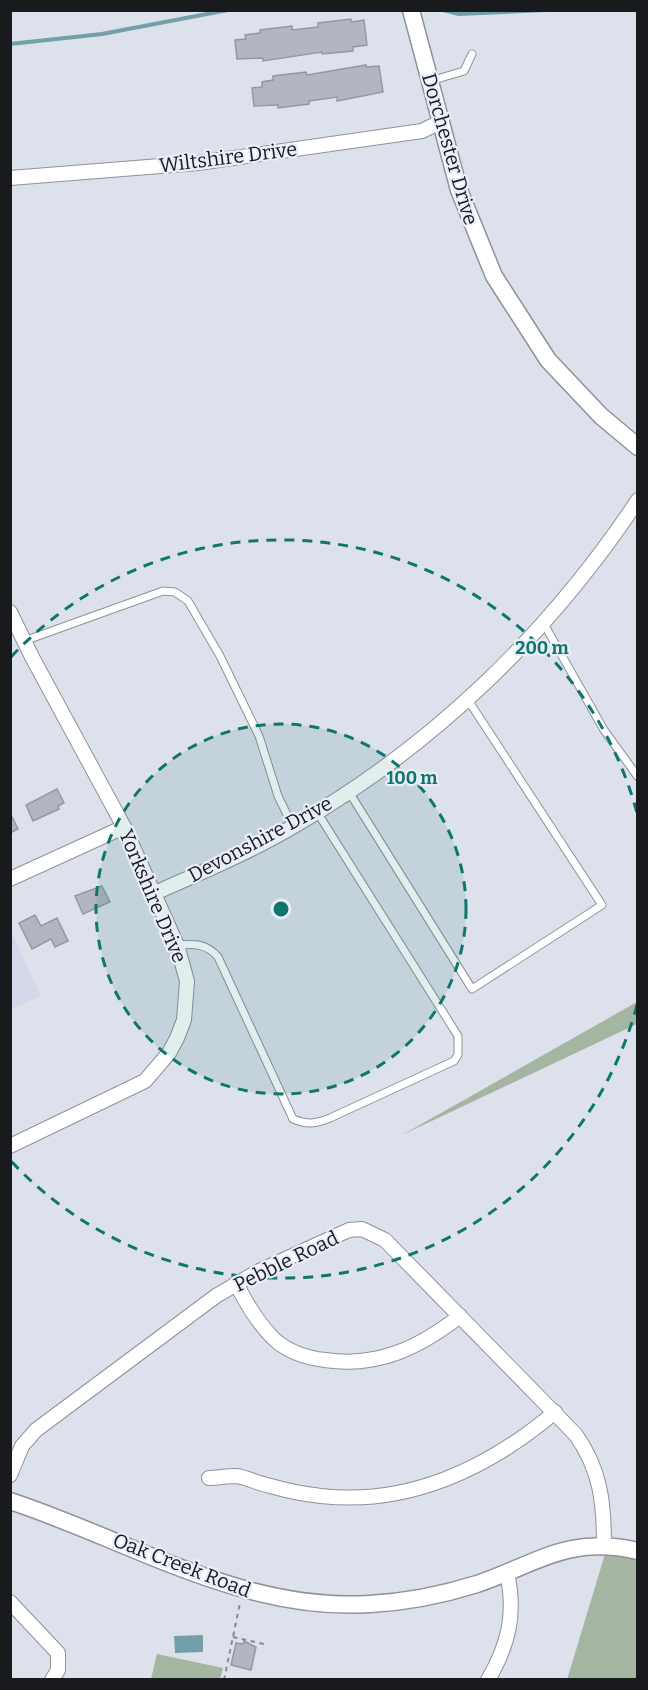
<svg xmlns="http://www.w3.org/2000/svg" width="648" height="1690" font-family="Bitter,serif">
  <rect width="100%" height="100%" fill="#dde1eb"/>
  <!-- built -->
  <polygon fill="#d3d8ea" points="11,931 41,996 11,1009 10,1009"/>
  <!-- green -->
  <g fill="#a4b5a2">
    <polygon points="637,1002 637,1024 402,1135"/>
    <polygon points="608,1544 637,1553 637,1679 567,1680"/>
    <polygon points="157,1654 223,1668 220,1679 151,1679"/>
  </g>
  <!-- water -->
  <polygon fill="#729fa8" points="203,1635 203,1652 175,1653 174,1636"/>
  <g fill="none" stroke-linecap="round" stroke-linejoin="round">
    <!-- stream -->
    <g stroke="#729fa8" stroke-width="4">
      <polyline points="443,10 459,14 546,10"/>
      <polyline points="10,44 102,34 228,10"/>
    </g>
  </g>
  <!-- building -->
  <g fill="#b2b6c0" stroke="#9498a2" stroke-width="1.5">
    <polygon points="351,19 351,22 364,20 367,45 353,47 353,51 322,54 322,52 263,61 263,58 237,59 235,40 246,39 245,35 260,33 260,30 292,26 292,30 318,27 318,23"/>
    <polygon points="366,65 366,67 379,66 383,92 337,101 337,97 309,101 309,104 278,108 278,105 254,106 252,88 262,87 262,82 273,80 273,76 306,72 307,75"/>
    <polygon points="57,789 64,803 58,806 59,809 33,821 26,805"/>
    <polygon points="10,813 18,829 10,833"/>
    <polygon points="102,886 110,902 83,914 75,896"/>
    <polygon points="35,915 41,926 57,918 68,941 55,947 51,939 32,949 19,923"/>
    <polygon points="244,1641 256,1647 251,1670 231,1665 236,1643 243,1644"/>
  </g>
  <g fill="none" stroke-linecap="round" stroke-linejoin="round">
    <defs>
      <g id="service">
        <polyline points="430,81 464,71 472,54"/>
        <polyline points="544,624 604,730 638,777"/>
        <polyline points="24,641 163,591 175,592 188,601 220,656 259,736 278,796 293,827"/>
        <polyline points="349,792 472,989 602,905 468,700"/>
        <path d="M177 945C194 944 206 943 218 957L293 1119C308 1125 315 1124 330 1118L454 1061 458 1055V1036L317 812"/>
      </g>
      <g id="minor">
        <polyline points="10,178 198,163 422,131 442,121"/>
        <polyline points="10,612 32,657 124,827 177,945 187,981 184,1020 177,1038 169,1053 145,1081 10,1146"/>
        <polyline points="10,879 124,827"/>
        <path d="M155 893C202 872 250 852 294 826 433 746 549 634 638 500"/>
        <path d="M236 1283C246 1303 259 1325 275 1340 289 1352 307 1358 325 1360 378 1368 420 1347 460 1316"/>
        <path d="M10 1475 22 1446 36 1430 216 1296 257 1272 349 1230 362 1229 385 1240 576 1435C601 1471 604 1503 604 1546"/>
        <path d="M209 1478C217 1478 227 1476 236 1476 246 1477 257 1483 267 1485 284 1490 302 1494 321 1496 409 1506 489 1468 555 1412"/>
        <polyline points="10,1602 58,1653 58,1670 52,1680"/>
        <path d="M488 1680C509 1644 516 1613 507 1573"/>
      </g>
      <g id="tertiary">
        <polyline points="411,10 459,190 494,276 548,360 601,416 638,447"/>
        <path d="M10 1501C129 1540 241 1612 370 1604 406 1602 442 1595 477 1584 538 1563 569 1535 638 1551"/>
      </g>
    </defs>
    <!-- service casing -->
    <use href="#service" stroke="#8f929c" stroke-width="9"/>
    <!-- minor casing -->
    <use href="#minor" stroke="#8f929c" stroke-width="16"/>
    <!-- tertiary casing -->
    <use href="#tertiary" stroke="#8f929c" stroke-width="19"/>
    <!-- path -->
    <g stroke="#868990" stroke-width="2" stroke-dasharray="4.5 4.5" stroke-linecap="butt">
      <polyline points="233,1637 264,1644"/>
      <polyline points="224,1680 240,1603"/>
    </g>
    <!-- service -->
    <use href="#service" stroke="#fff" stroke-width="7"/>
    <!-- minor -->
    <use href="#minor" stroke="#fff" stroke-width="14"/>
    <!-- tertiary -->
    <use href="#tertiary" stroke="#fff" stroke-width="16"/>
  </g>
  <!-- distance rings -->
  <circle cx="281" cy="909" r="185" fill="#0f766e" fill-opacity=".12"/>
  <g fill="none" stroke="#0f766e" stroke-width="3" stroke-dasharray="10 8">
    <circle cx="281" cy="909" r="185"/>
    <path d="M637 1005A369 369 0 0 1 11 1161M11 657A369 369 0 0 1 637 813"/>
  </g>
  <g text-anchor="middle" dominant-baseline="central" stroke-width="4.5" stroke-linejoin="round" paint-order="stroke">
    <!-- street labels -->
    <g font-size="20" fill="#191a1e" stroke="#eaeef9">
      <text transform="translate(450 149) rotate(74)">Dorchester Drive</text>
      <text transform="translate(228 157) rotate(-7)">Wiltshire Drive</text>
      <text transform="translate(260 839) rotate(-28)">Devonshire Drive</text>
      <text transform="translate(153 896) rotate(67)">Yorkshire Drive</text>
      <text transform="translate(286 1261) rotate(-26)">Pebble Road</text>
      <text transform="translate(182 1565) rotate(21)">Oak Creek Road</text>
    </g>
  </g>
  <circle cx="281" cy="909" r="9" fill="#0f766e" stroke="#eaeef9" stroke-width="3"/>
  <g font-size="18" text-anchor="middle" font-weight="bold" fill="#0f766e" stroke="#eaeef9" stroke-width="4.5" stroke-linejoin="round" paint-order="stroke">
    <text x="542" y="654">200 m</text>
    <text x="412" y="784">100 m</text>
  </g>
  <!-- border -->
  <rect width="648" height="1690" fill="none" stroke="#191a1e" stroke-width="24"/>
</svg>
